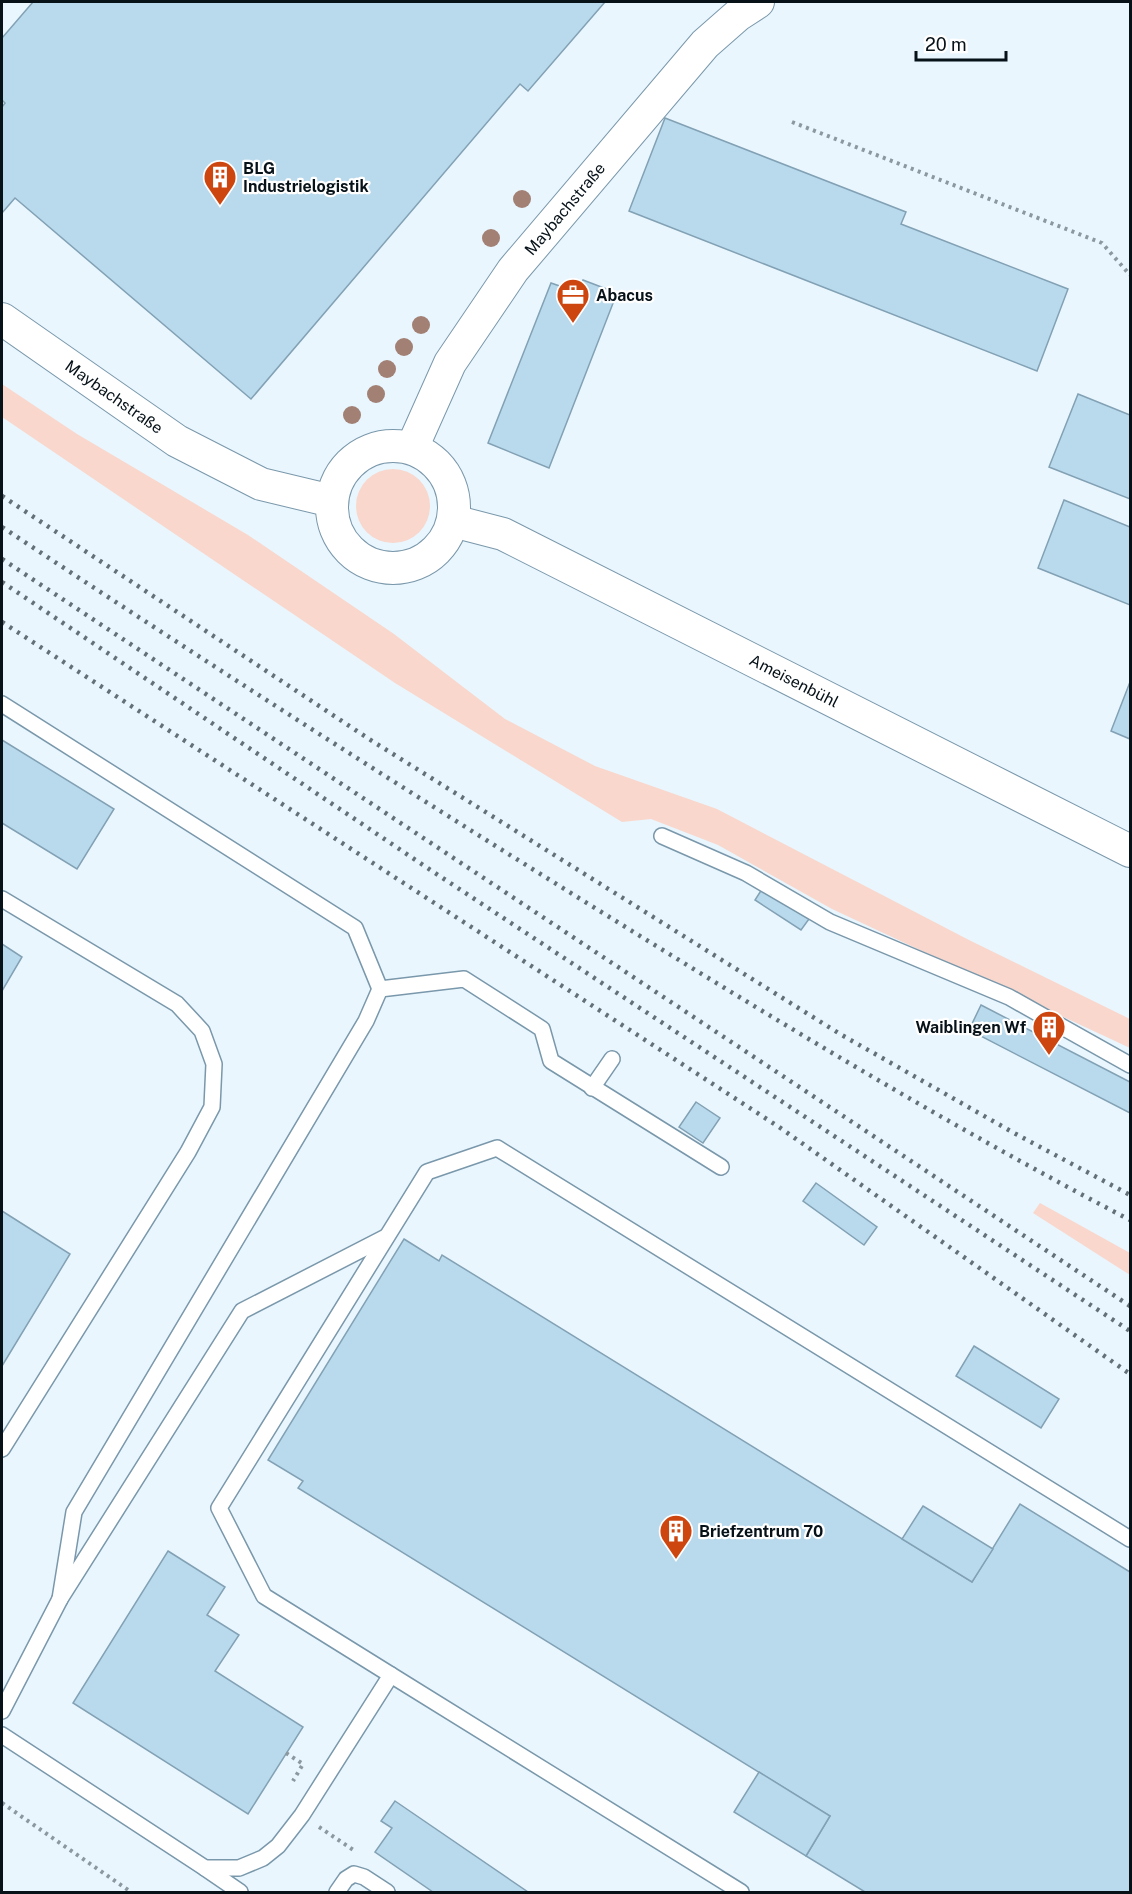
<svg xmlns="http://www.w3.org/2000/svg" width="1132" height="1894" font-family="'Public Sans',sans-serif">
  <rect width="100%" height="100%" fill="#e9f6fe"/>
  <!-- green -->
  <g fill="#f9d7cc">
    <polygon points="2,384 77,434 248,535 394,634 505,719 595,766 717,809 969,940 1130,1019 1130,1048 832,909 718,845 651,819 622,822 395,683 2,417"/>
    <circle cx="393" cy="506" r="37"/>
    <polygon points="1040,1203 1130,1253 1130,1275 1033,1213"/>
  </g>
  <!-- building -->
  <g fill="#b9d9ec" stroke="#82a1b4" stroke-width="1.5">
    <polygon points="33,2 605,2 528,91 520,84 251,399 15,198 2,213 2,107 5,103 2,100 2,38"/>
    <polygon points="665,118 906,212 901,224 1068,289 1037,371 629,211"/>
    <polygon points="583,280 617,293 549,468 488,443 551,283 577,292"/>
    <polygon points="1078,394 1130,415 1130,499 1049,467"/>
    <polygon points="1064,500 1130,527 1130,605 1038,568"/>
    <polygon points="1130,682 1130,739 1111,731"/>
    <polygon points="2,740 114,809 77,869 2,823"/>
    <polygon points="762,889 809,919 801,930 755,900"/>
    <polygon points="2,944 22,957 2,991"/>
    <polygon points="981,1005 1130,1082 1130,1113 969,1030"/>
    <polygon points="696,1102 720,1118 703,1143 679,1127"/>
    <polygon points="816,1183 877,1227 864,1245 803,1201"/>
    <polygon points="2,1211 70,1254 2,1366"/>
    <polygon points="404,1239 439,1261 442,1255 972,1582 1020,1504 1130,1572 1130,1892 865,1892 806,1856 830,1816 298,1488 303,1481 268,1460"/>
    <polygon points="974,1346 1059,1399 1041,1428 956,1376"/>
    <polygon points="923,1506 993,1549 972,1582 902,1539"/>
    <polygon points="168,1551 225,1587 207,1615 239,1635 215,1671 303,1727 248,1814 73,1703"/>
    <polygon points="759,1772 830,1816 806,1856 734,1812"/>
    <polygon points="395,1801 528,1892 433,1892 375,1852 392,1828 381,1821"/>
  </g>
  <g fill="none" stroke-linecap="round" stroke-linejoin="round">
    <defs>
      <g id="service">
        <polyline points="2,704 355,928 380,989"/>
        <polyline points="662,836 746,873 830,922 1009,997 1130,1065"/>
        <polyline points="2,899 177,1004 202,1031 214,1064 212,1107 188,1152 2,1449"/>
        <polyline points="592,1088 612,1059"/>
        <polyline points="60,1599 74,1512 366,1021 380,989 464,979 542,1029 551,1061 721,1167"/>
        <polyline points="391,1675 741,1892"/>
        <polyline points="2,1711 60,1599 242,1311 386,1237"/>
        <polyline points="2,1735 205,1868 239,1868 263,1858 278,1846 302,1815 391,1675 264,1596 219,1508 427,1172 497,1148 1130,1539"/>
        <polyline points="205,1868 240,1892"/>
        <polyline points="337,1892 346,1879 354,1874 364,1877 387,1892"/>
      </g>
      <g id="minor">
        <polyline points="2,319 177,441 261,484 332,501"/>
        <circle cx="393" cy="507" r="61"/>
        <polyline points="412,448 450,363 513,270 705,44 738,15 758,2"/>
        <polyline points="453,521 503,534 1130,851"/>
      </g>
    </defs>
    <!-- service casing -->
    <use href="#service" stroke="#7a98ab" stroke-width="18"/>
    <!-- minor casing -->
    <use href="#minor" stroke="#7a98ab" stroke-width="34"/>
    <!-- path -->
    <g stroke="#8c989f" stroke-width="4" stroke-dasharray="3 4.5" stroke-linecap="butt">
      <polyline points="792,122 1102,243 1130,275"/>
      <polyline points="286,1753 303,1764 293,1781"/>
      <polyline points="2,1803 131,1892"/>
      <polyline points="319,1827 355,1851"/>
    </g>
    <!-- service -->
    <use href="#service" stroke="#fff" stroke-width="15"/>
    <!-- minor -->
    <use href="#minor" stroke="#fff" stroke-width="32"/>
    <!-- rail -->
    <g stroke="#647077" stroke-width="4.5" stroke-dasharray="3 6" stroke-linecap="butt">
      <polyline points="2,496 369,739 840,1034 1014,1133 1130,1195"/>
      <path d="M2 527C207 663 414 796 624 926 790 1029 957 1130 1130 1220"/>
      <polyline points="2,559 1130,1306"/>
      <polyline points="2,582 432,871 1130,1331"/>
      <polyline points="2,622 779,1127 1130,1374"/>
    </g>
  </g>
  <!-- trees -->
  <g fill="#a28074">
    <circle cx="522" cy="199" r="9"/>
    <circle cx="491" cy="238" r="9"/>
    <circle cx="421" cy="325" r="9"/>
    <circle cx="404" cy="347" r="9"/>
    <circle cx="387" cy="369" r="9"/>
    <circle cx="376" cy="394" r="9"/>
    <circle cx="352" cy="415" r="9"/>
  </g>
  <!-- icons -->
  <defs>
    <symbol id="building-pin" viewBox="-11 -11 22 30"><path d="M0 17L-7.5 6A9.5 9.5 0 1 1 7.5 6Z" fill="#cd460f" stroke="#fff"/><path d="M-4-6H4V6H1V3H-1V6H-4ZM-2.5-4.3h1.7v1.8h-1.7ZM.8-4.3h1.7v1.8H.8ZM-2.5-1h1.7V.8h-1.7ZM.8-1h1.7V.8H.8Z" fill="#fff"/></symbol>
    <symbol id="office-pin" viewBox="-11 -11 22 30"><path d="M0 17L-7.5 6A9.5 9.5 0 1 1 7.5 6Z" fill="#cd460f" stroke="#fff"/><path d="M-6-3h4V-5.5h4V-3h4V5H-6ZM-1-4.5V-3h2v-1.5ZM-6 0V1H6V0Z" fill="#fff"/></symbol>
  </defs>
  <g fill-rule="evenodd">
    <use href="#building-pin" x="201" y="158" width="38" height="52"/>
    <use href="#office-pin" x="554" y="276" width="38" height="52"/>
    <use href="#building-pin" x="1030" y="1008" width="38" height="52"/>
    <use href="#building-pin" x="657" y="1512" width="38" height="52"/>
  </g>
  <g text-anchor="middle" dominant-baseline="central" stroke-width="4.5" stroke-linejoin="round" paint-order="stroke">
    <!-- poi labels -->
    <g font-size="16" font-weight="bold" fill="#061118" stroke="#fff" text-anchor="start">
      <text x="243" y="168">BLG<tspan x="243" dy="18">Industrielogistik</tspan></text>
      <text x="596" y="295">Abacus</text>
      <text x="1026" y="1027" text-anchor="end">Waiblingen Wf</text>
      <text x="699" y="1531">Briefzentrum 70</text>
    </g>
    <!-- street labels -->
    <g font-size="16" fill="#061118" stroke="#fff">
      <text transform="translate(565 209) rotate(-50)">Maybachstraße</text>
      <text transform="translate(114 397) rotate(35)">Maybachstraße</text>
      <text transform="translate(794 681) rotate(27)">Ameisenbühl</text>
    </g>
  </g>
  <!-- border -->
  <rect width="1132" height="1894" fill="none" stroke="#061118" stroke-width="6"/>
  <!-- scale -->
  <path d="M916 51v9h90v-9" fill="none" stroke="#061118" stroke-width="3"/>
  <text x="925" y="51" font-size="18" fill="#061118" stroke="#ffffff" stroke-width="4.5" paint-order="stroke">20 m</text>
</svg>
